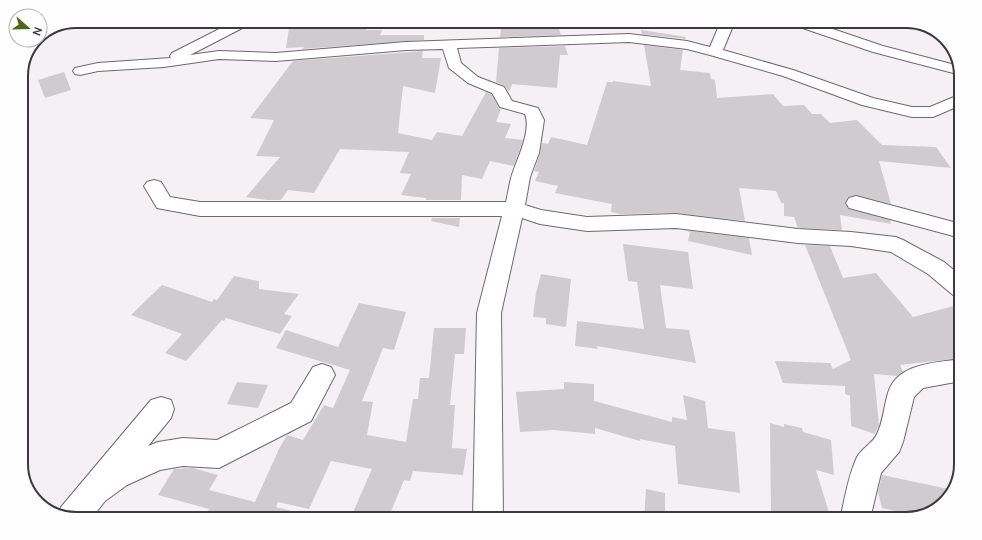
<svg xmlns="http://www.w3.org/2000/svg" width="982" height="540" font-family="Manrope,sans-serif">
  <rect width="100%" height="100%" fill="#f4f0f4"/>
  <!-- building -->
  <g fill="#cfcbce">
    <polygon points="319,26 366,26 366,30 382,30 380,35 424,35 424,40 302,49 304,47 286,48 289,28"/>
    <polygon points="501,29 559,29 561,35 500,37"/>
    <polygon points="641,30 686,37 685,39 642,34"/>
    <polygon points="644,45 683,50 680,70 710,73 711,79 715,80 717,98 773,94 783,106 804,105 812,114 821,114 830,123 857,120 882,145 936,147 951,168 879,161 891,204 856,195 848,197 845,204 849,209 890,220 891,224 840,215 842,230 798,228 794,217 784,216 784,203 781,203 776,191 739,188 745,221 676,213 621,214 611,212 612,204 555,193 558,186 535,181 539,172 534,171 540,154 542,143 548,144 551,137 587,145 607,82 613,82 613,81 651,86"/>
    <polygon points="565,46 568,55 560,55 557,88 512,84 509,92 505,86 496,82 499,48"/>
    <polygon points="423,51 422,58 441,58 435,93 403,86 398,133 432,140 437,132 462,136 486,92 491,94 499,108 501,109 496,122 511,124 505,138 523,140 514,166 490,161 482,179 462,175 461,200 426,200 426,198 401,195 411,174 400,173 409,152 340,149 314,193 288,190 281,200 267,200 246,197 280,157 256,156 274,120 250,118 293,61"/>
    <polygon points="64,72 71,90 45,98 38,80"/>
    <polygon points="432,218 460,218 459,227 431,221"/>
    <polygon points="683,230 749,238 752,255 688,241 690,232"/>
    <polygon points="623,244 688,252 693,289 660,285 666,328 689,330 696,363 597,346 598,349 575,346 577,321 644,329 637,282 628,281"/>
    <polygon points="805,245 830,246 843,278 876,273 913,317 961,304 961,358 900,365 903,372 897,376 874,374 879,425 875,434 851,426 850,396 845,394 845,386 783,383 775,361 830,363 833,369 851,360"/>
    <polygon points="541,274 571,279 566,327 546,324 546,318 533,317 536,293"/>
    <polygon points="234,276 259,281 259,289 299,294 284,314 292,316 280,334 226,318 224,321 222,320 186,361 165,353 182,334 131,315 162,285 212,302 214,299 217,300"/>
    <polygon points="359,303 406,312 394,350 383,348 362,401 373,402 367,435 406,442 413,399 418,399 420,378 429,378 434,328 466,328 464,354 455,354 450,405 455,405 452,448 467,449 463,475 413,471 410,481 404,480 388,519 350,519 372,469 331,461 309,509 278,502 276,507 296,512 295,519 203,519 209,509 158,495 174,469 193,468 218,475 209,490 255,502 279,449 287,435 303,440 324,405 333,408 350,370 276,348 286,330 338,347"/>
    <polygon points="237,382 268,385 258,408 227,404"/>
    <polygon points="564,382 594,384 594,401 672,422 672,417 687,420 683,395 705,401 708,428 735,432 740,493 678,484 675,446 640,439 640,441 595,428 595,434 554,430 520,432 516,392 564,389"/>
    <polygon points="770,423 784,427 784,424 802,428 803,432 831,440 834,475 816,470 831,519 771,519"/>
    <polygon points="882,475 953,490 934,511 918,516 882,508 878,492"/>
    <polygon points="646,489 665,493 665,519 644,519"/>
  </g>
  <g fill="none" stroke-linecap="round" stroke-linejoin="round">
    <defs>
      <g id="minor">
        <path d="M235 21H252L250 24 190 55 219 51 276 53 406 42 629 34 687 41 710 47 721 21H735L723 50 793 70 873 98 912 107H930L961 94V105L933 117H912L862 105 783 76 710 55 687 49 629 42 457 48 461 63 478 77 504 87 512 101 538 108 544 120 539 153 530 177 525 205 541 210 587 217 676 214 798 229 851 232 896 237 903 240 944 262 961 276V298L953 295 928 274 891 252 851 246 798 243 676 228 587 231 540 224 522 218 501 313 503 519H473L477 313 502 216H200L157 208 144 186 147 182 154 180 161 182 170 197 200 202H506C508 194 509 186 511 178 516 161 532 131 525 114L500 107 492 93 468 83 449 68 443 49 406 50 276 61 219 59 164 67 98 71 80 75 75 74 73 71 75 68 98 63 171 58 170 56 172 53Z"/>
        <polygon points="789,21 809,21 883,46 959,66 961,75 873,52 791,24"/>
        <polygon points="856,196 961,224 961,238 849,208 846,203 849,198"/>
        <path d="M961 359V381L923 388 914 397 903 442 899 452 881 473 870 519H840C845 499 848 476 857 457 862 448 873 443 877 434 883 422 884 406 888 393 897 363 935 363 961 359Z"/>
        <polygon points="322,364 331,367 335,375 311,421 219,468 183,466 160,470 127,485 105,501 91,519 76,519 58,515 61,507 151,400 161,397 171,400 174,409 171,418 148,446 158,442 183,438 217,440 291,403 313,367"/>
      </g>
    </defs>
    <!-- minor casing -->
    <use href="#minor" stroke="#6d696d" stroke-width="2"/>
    <!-- minor -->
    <use href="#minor" fill="#fff" fill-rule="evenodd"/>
  </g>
  <!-- crop -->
  <path d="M0 0H982V540H0ZM76 28H906A48 48 0 0 1 954 76V464A48 48 0 0 1 906 512H76A48 48 0 0 1 28 464V76A48 48 0 0 1 76 28Z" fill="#fffeff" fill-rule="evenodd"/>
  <path fill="none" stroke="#3b393b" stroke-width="2" d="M76 28H906A48 48 0 0 1 954 76V464A48 48 0 0 1 906 512H76A48 48 0 0 1 28 464V76A48 48 0 0 1 76 28Z"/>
  <!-- north arrow -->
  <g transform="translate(28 28) rotate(110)"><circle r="19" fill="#fffeff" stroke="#b1afb1"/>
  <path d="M0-3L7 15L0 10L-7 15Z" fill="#4f6718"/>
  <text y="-6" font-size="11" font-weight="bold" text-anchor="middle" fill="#3b393b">N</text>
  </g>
</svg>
